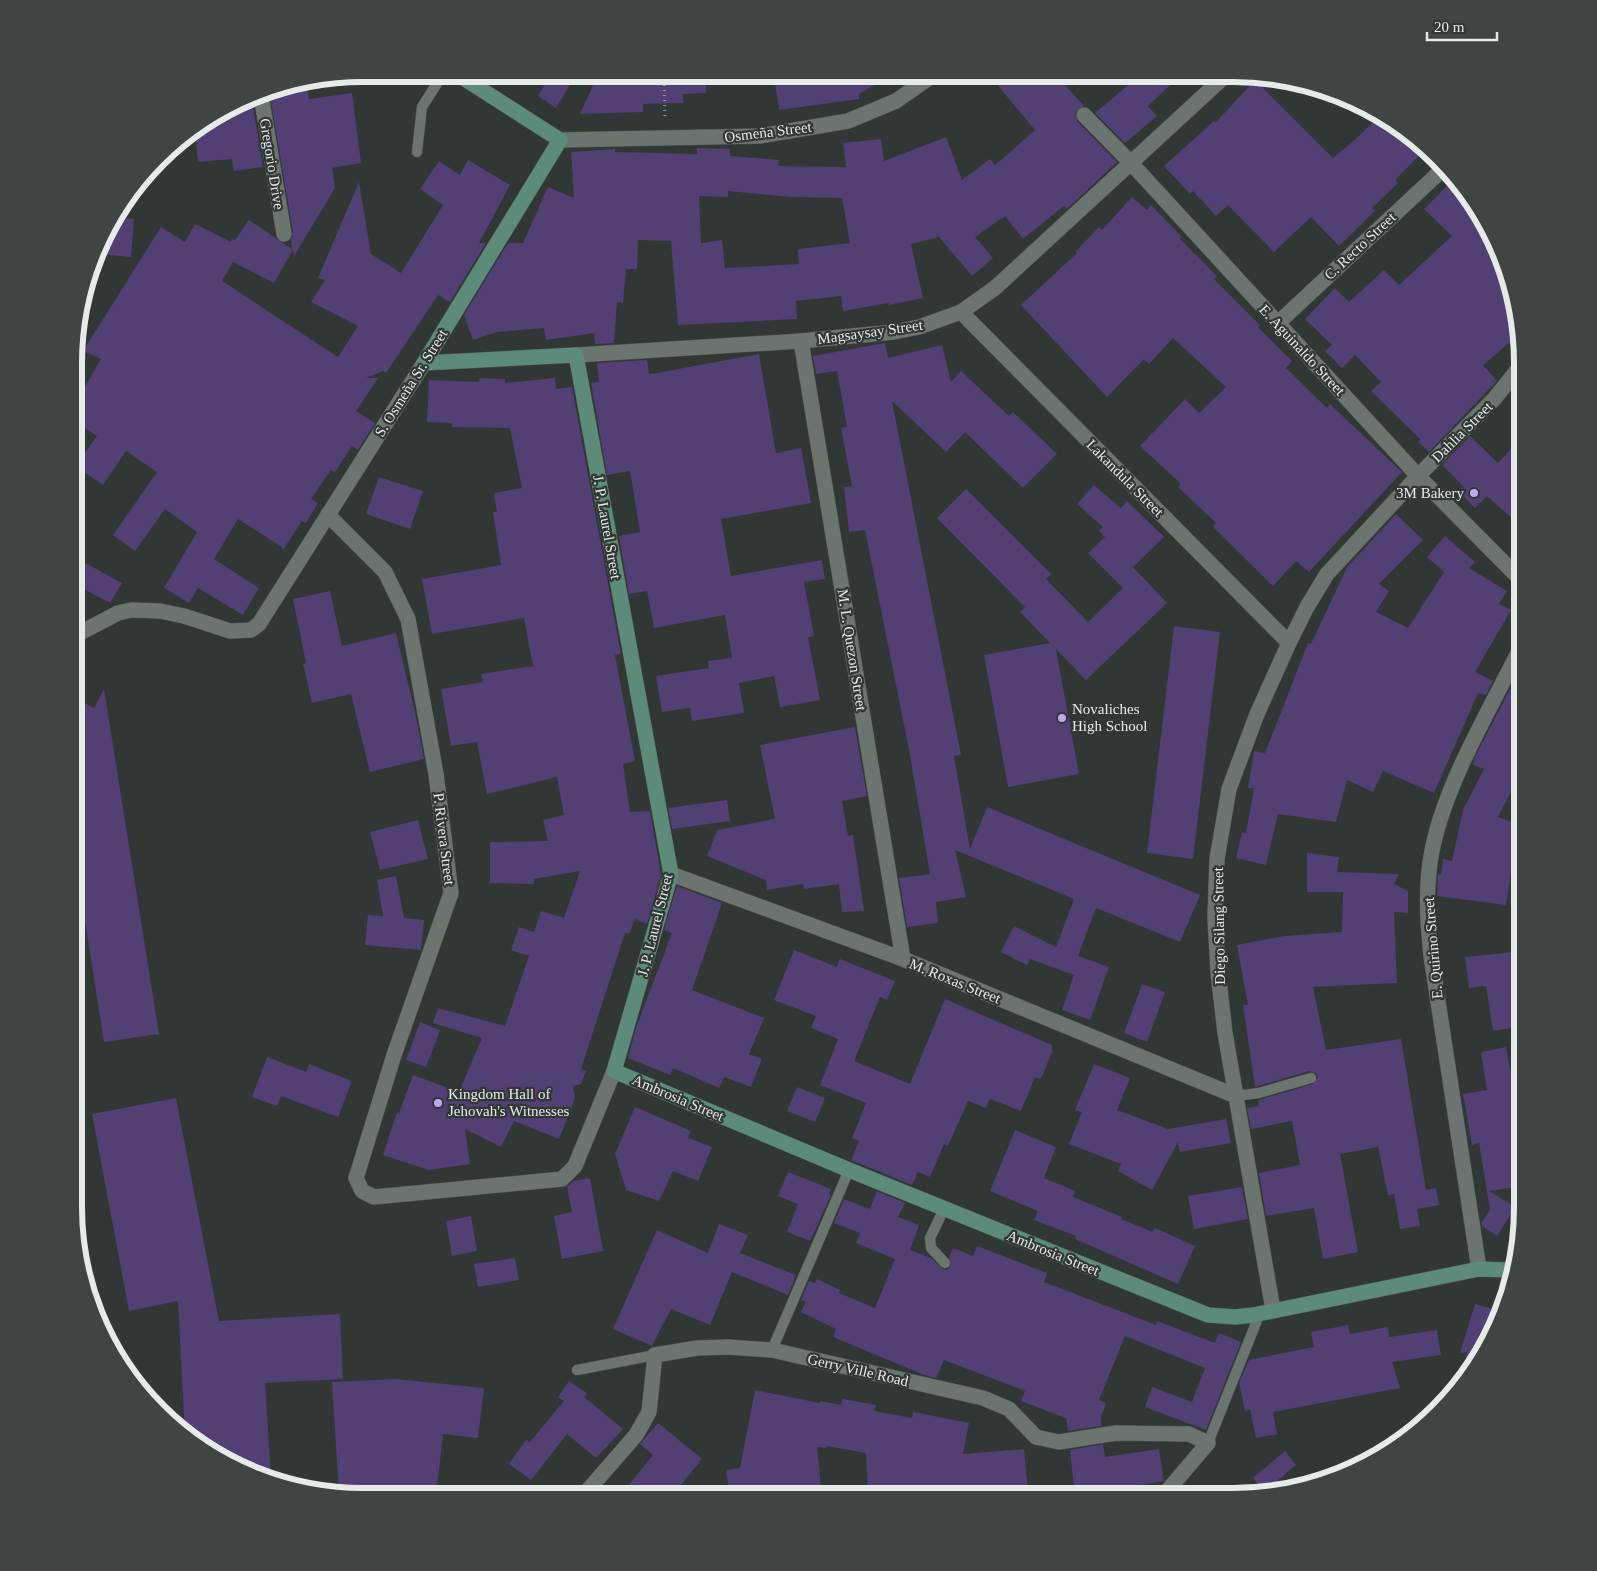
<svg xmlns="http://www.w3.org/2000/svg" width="1597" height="1571" font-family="Georgia,serif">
  <rect width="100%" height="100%" fill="#303734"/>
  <!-- building -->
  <g fill="#523f74" fill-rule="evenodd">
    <polygon points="551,74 576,74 556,108 538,96"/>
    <polygon points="598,74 706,75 706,93 683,94 683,103 643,104 643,112 580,114"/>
    <polygon points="774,75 892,75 859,94 859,99 779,110"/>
    <path d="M989 75 1057 76 1084 106 1075 112 1077 121 1117 162 1067 209 1064 206 1023 239 1005 216 975 237 993 258 972 276 939 237 911 244 923 298 889 305V303L843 311 841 296 796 301 797 319 678 325 671 241 638 240 637 269H626L623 303 617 302 614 343 595 344 594 333 546 340 544 328 497 332 473 340 464 315 508 243H523L548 187 574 198 571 152 615 149V152L697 154V148L730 149V156L779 160 778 166 846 167 843 143 881 139 884 161 946 137 962 180 990 159 995 165 1035 130ZM728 191 791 197 842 198 850 243 798 249 799 264 725 268 722 240 701 243 699 196 728 197Z"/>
    <polygon points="1139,76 1180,76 1148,106 1157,116 1125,143 1095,113"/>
    <polygon points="1255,80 1333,158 1356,139 1380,115 1423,152 1395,180 1398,183 1372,208 1375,211 1339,246 1311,217 1274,252 1228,205 1216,216 1193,191 1190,194 1164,166 1214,121 1215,123"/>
    <polygon points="306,83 309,99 352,93 361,163 332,168 335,188 294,256 293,250 274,283 233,262 222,281 338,357 358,326 311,302 325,280 318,278 359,182 371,254 401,273 443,205 420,189 439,161 460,175 468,160 510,185 479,243 486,243 450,302 438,295 386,373 383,371 366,378 378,378 356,411 375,423 358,450 352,446 335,472 331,470 311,499 318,503 306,523 302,521 283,550 282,547 238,519 214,559 259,588 243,615 198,588 189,603 164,588 197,532 165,509 135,551 113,535 157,472 126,451 103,485 78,468 78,462 97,436 79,424 79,397 101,359 83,351 161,227 185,242 195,224 231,242 232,239 235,240 249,220 292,249 291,240 293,232 269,90"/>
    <polygon points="252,100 263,167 234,171 232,159 198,162 195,132 216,121 233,118 233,111"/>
    <polygon points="1454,179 1464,187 1508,270 1523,354 1520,354 1509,343 1483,365 1497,381 1429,452 1418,442 1420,439 1371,391 1381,382 1355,355 1342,368 1325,351 1332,345 1305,319 1335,288 1349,302 1384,270 1399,285 1452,236 1424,209"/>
    <polygon points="1132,197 1147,210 1151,205 1182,237 1180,239 1217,276 1214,279 1260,325 1258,327 1292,361 1286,368 1327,408 1330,404 1402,472 1309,572 1296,561 1273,586 1213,527 1216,523 1178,487 1181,484 1140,446 1185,399 1199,413 1226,387 1173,338 1149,364 1144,359 1107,397 1021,305 1077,253 1075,252 1099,227 1102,230"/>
    <polygon points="114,217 134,219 131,257 99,254"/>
    <polygon points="885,343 888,358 942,345 951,382 961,371 1009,416 1013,412 1057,454 1023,488 965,432 946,452 892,401 961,755 954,756 970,849 987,807 1200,895 1180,942 1096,908 1078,956 1109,967 1090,1020 1062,1010 1074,975 1030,959 1027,965 1001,952 1014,926 1056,947 1074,899 955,850 966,897 936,902 938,923 907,927 899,878 930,874 910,755 865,530 849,532 844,487 852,486 841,428 847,427 837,371 816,374 813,356"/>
    <polygon points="759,354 776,453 801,448 811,503 721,519 731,576 822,560 825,579 804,582 814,636 808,637 820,700 780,707 774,676 739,683 744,713 692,721 690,708 662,712 656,676 709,668 708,661 732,658 725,615 654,628 647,591 629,594 619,536 640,532 630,471 607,475 591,383 599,382 597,363 647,360 649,374 651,374"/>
    <polygon points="480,378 505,379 505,383 555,378 556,389 572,387 621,654 615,655 635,761 623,764 630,812 650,811 661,875 647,924 635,919 629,934 625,933 581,1069 586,1071 581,1084 573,1086 575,1098 559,1139 514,1121 501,1147 465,1129 470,1164 429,1170 383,1155 397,1112 399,1113 413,1075 459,1092 482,1038 433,1023 438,1008 505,1026 529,956 511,950 519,927 534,932 541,911 564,918 580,871 534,879 534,884 490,883 490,842 548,841 543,820 564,815 557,777 487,794 477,742 451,746 441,689 483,682 481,674 533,666 524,618 432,634 422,579 501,565 493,512 497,512 494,493 522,488 510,428 452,427 452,423 427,422 429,380 479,382"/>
    <polygon points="1470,436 1498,463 1523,436 1523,528 1487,496 1475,508 1459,492 1464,487 1442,465"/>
    <polygon points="379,477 423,491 410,529 366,514"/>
    <polygon points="1094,485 1121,508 1127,501 1164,537 1133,567 1167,603 1086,680 1056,649 1079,774 1008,787 984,655 1050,643 1020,612 1025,607 937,518 966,489 1051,574 1046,579 1088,622 1123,588 1088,553 1105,537 1099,531 1103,527 1077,504"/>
    <polygon points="1396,514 1423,540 1379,584 1389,591 1376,612 1408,628 1444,572 1427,557 1445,536 1475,562 1469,568 1507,591 1499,604 1511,610 1475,672 1493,681 1486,695 1478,693 1434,793 1383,771 1373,792 1347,780 1336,822 1278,814 1266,865 1236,858 1242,832 1246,833 1254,788 1248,788 1254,751 1265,753 1308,643 1311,644 1347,567"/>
    <polygon points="78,559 122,583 110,603 78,586"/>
    <polygon points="330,591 342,646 396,633 415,712 424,759 370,772 351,694 312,703 303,664 306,663 293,599"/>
    <polygon points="1174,626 1220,632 1193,859 1147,853"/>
    <polygon points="104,689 159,1034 104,1042 76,864 77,699 94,708"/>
    <polygon points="1510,689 1523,695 1523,768 1498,817 1523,826 1523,855 1514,852 1506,905 1437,896 1438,874 1441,875 1443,859 1452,861 1463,810 1484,769 1473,765 1474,759"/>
    <polygon points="855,727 867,796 842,801 848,836 853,835 864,911 842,912 839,884 804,889 803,884 767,890 766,880 707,856 717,830 775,819 760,745"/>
    <polygon points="727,800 730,821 672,829 668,808"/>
    <polygon points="418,820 428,859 380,870 370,832"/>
    <polygon points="1307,853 1339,857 1337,872 1399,874 1394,884 1408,891 1408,913 1394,912 1397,983 1313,987 1326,1050 1401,1039 1426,1190 1436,1188 1439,1205 1417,1209 1420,1226 1400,1229 1394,1194 1388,1195 1378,1147 1340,1154 1358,1252 1323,1259 1314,1208 1266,1216 1259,1173 1300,1165 1292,1121 1251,1129 1247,1108 1259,1106 1258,1100 1313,1084 1318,1077 1315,1073 1309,1071 1255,1087 1243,1005 1248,1005 1237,945 1284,936 1342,932 1343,892 1307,892"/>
    <polygon points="396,876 404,918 424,920 421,950 365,945 368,915 383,916 377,880"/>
    <polygon points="677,886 722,903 692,990 764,1018 749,1054 762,1059 751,1087 724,1077 719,1088 673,1068 670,1075 628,1058 636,1028 672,933 664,930"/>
    <polygon points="794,950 837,967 840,959 895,981 887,1000 880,997 854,1061 910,1084 945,999 1052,1045 1052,1052 1041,1079 1035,1077 1021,1111 990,1099 986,1108 968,1101 948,1146 944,1144 930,1177 918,1172 912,1185 851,1160 859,1141 852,1138 866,1103 820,1085 838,1039 811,1028 816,1016 774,1000"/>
    <polygon points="1523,951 1523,1026 1493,1031 1486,986 1469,988 1465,957"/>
    <polygon points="1142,984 1165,992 1147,1042 1124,1033"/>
    <polygon points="420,1022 440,1030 426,1067 406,1060"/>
    <polygon points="1506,1047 1513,1085 1523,1083 1523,1186 1489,1191 1515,1207 1497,1236 1482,1226 1481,1223 1490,1210 1479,1143 1472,1145 1463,1094 1487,1090 1481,1052"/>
    <polygon points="267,1057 306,1072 309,1064 352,1081 338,1117 281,1096 277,1106 252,1097"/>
    <polygon points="1094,1064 1130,1078 1117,1110 1168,1129 1226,1119 1231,1143 1180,1152 1178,1142 1152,1190 1118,1171 1121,1164 1069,1144 1082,1112 1075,1110"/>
    <polygon points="797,1087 825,1098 815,1122 787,1111"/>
    <polygon points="176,1098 219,1321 340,1314 343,1379 265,1383 271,1477 235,1467 185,1434 178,1301 129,1311 92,1114"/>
    <polygon points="635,1107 691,1131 688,1138 712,1147 698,1181 673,1171 659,1201 626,1190 615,1154"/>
    <polygon points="1015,1130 1056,1147 1044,1178 1075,1191 1073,1197 1122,1217 1121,1219 1153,1232 1155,1228 1195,1246 1178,1284 1075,1239 1076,1236 1034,1220 1038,1211 990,1191"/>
    <polygon points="788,1172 831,1189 829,1194 831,1195 810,1241 787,1232 798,1204 778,1196"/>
    <polygon points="590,1178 603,1251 562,1259 554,1216 572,1212 567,1187 573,1181"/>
    <polygon points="1242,1187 1248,1219 1194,1229 1188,1196"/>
    <polygon points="877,1191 905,1203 898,1217 919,1225 910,1250 931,1258 943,1269 947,1270 951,1265 949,1257 953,1248 973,1256 977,1246 1047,1273 1044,1282 1156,1325 1157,1321 1215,1343 1219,1333 1241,1342 1206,1430 1145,1407 1152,1387 1192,1402 1205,1368 1125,1336 1099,1400 1106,1403 1101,1417 1101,1426 1068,1431 1066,1418 1021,1401 1025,1391 944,1360 936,1378 924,1375 833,1337 836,1329 801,1312 806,1302 801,1300 809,1281 815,1283 817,1279 840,1290 839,1293 875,1308 895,1259 856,1243 860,1233 834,1223 844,1199 870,1209"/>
    <polygon points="471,1216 477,1251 452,1256 446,1221"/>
    <polygon points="719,1224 748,1235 740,1253 796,1275 788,1295 732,1272 710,1325 671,1309 652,1346 613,1329 657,1230 708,1253"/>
    <polygon points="515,1258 519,1280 478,1287 474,1264"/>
    <polygon points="1475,1304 1500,1311 1493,1336 1462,1382 1467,1352 1460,1353"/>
    <polygon points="1348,1325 1350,1334 1388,1327 1389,1337 1437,1330 1441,1355 1392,1362 1400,1388 1273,1412 1277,1434 1256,1438 1250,1409 1245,1411 1239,1383 1249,1360 1314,1347 1311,1332"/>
    <polygon points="396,1379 484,1388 478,1438 443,1434 436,1497 339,1495 332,1382"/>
    <polygon points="569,1381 587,1393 584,1397 623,1429 596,1458 567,1434 531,1480 509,1464 526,1440 530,1442 564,1401 558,1397"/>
    <polygon points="755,1390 820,1403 820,1401 841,1405 842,1399 876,1405 874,1411 912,1418 913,1412 969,1423 963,1454 1024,1449 1028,1492 979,1497 868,1497 866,1453 826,1446 826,1448 817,1447 822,1497 730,1497 726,1470 740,1468"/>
    <polygon points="658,1423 702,1459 680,1486 693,1497 619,1497 653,1455 640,1444"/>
    <polygon points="1103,1444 1105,1457 1159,1449 1164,1481 1108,1491 1109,1497 1075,1497 1070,1450"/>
    <polygon points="1285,1451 1296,1465 1264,1492 1253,1478"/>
  </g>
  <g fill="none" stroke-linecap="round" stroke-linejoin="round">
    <defs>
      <g id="lane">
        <polyline points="417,152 422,107 443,74"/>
        <polyline points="1236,1096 1259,1093 1311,1078"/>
        <polyline points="944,1209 930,1238 931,1248 945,1263"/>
        <polyline points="772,1350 849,1170"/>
        <polyline points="577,1370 655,1355"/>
        <polyline points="1208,1443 1260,1313"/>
      </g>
      <g id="street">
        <polyline points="261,95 284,234"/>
        <polyline points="1084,115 1131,163 1418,476 1523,582"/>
        <polyline points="560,140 760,136 848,121 896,101 933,75"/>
        <polyline points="961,312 1289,643"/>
        <polyline points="1278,323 1443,169"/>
        <polyline points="801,341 903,959"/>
        <polyline points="576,355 801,341 894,332 919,327 961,312 995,288 1225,76"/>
        <polyline points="328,515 385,572 408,619 436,774 451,893 394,1055 356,1178 362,1191 374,1197 562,1179 575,1166 614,1071"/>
        <polyline points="78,634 118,613 131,610 160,611 184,616 230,631 251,630 259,624 424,363"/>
        <polyline points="671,874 903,959 1236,1096"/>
        <path d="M1479 1269 1431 956C1427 919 1425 882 1433 846 1447 780 1493 704 1523 643"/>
        <polyline points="1273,1310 1225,1033 1218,972 1215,917 1217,859 1229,789 1257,714 1289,643 1307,607 1327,574 1418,476 1495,398 1523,363"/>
        <polyline points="582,1497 636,1435 649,1412 655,1355 697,1348 728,1347 772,1350 983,1398 1009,1409 1036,1437 1059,1442 1116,1433 1189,1434 1208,1443 1162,1497"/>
      </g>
      <g id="secondary">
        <polyline points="424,363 576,355 671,874 614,1071 849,1170 1208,1315 1235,1317 1253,1315 1479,1269 1511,1270"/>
        <polyline points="424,363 560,140 457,74"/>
      </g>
    </defs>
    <!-- lane casing -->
    <use href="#lane" stroke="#4e5450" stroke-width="11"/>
    <!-- street casing -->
    <use href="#street" stroke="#4e5450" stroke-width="16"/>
    <!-- secondary casing -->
    <use href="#secondary" stroke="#4e5450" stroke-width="16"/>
    <!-- path -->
    <polyline stroke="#929795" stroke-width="3" stroke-dasharray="1 4" stroke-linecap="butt" points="664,75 665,119"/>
    <!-- lane -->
    <use href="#lane" stroke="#6b746f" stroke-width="10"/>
    <!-- street -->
    <use href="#street" stroke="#6b746f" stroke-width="15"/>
    <!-- secondary -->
    <use href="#secondary" stroke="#5c8b79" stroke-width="15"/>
  </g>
  <!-- markers -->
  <g fill="#c1a8f3" stroke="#303734" stroke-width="2">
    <circle cx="1474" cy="493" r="5"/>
    <circle cx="1062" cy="718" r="5"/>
    <circle cx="438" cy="1103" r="5"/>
  </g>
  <g text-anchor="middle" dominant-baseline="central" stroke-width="4.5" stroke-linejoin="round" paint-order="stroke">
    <!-- street labels -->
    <g font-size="15" fill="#e6eae8" stroke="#303734">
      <text transform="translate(768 132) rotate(-7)">Osmeña Street</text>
      <text transform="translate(272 164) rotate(81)">Gregorio Drive</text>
      <text transform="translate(1360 246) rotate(-43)">C. Recto Street</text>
      <text transform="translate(870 332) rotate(-8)">Magsaysay Street</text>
      <text transform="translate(1302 350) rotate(47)">E. Aguinaldo Street</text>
      <text transform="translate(411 383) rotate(-58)">S. Osmeña Sr. Street</text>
      <text transform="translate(1462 432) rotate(-45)">Dahlia Street</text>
      <text transform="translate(1125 478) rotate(45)">Lakandula Street</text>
      <text transform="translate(607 527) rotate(80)">J. P. Laurel Street</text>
      <text transform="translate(852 650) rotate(81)">M. L. Quezon Street</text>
      <text transform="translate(444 839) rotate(83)">P. Rivera Street</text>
      <text transform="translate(655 925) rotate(-76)">J. P. Laurel Street</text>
      <text transform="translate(1219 926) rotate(-91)">Diego Silang Street</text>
      <text transform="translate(1433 948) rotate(-95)">E. Quirino Street</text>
      <text transform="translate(955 981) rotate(22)">M. Roxas Street</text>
      <text transform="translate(678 1098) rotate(23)">Ambrosia Street</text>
      <text transform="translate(1053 1253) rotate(22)">Ambrosia Street</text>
      <text transform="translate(858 1370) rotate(13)">Gerry Ville Road</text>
    </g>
    <!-- poi labels -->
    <g font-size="15" fill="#e6eae8" stroke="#303734" text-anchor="start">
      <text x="1464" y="493" text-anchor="end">3M Bakery</text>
      <text x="1072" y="709">Novaliches<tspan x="1072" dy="17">High School</tspan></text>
      <text x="448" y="1094">Kingdom Hall of<tspan x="448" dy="17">Jehovah's Witnesses</tspan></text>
    </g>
  </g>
  <!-- crop -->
  <path d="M0 0H1597V1571H0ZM363 82H1233A281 281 0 0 1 1514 363V1207A281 281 0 0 1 1233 1488H363A281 281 0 0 1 82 1207V363A281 281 0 0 1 363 82Z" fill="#3f4542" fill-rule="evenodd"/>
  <path fill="none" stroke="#e6eae8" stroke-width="6" d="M363 82H1233A281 281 0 0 1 1514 363V1207A281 281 0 0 1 1233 1488H363A281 281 0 0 1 82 1207V363A281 281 0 0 1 363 82Z"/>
  <!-- scale -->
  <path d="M1427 32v8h70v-8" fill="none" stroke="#e6eae8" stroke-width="2.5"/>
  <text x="1434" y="32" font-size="15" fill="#e6eae8" stroke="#303734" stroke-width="4" paint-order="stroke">20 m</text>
</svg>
